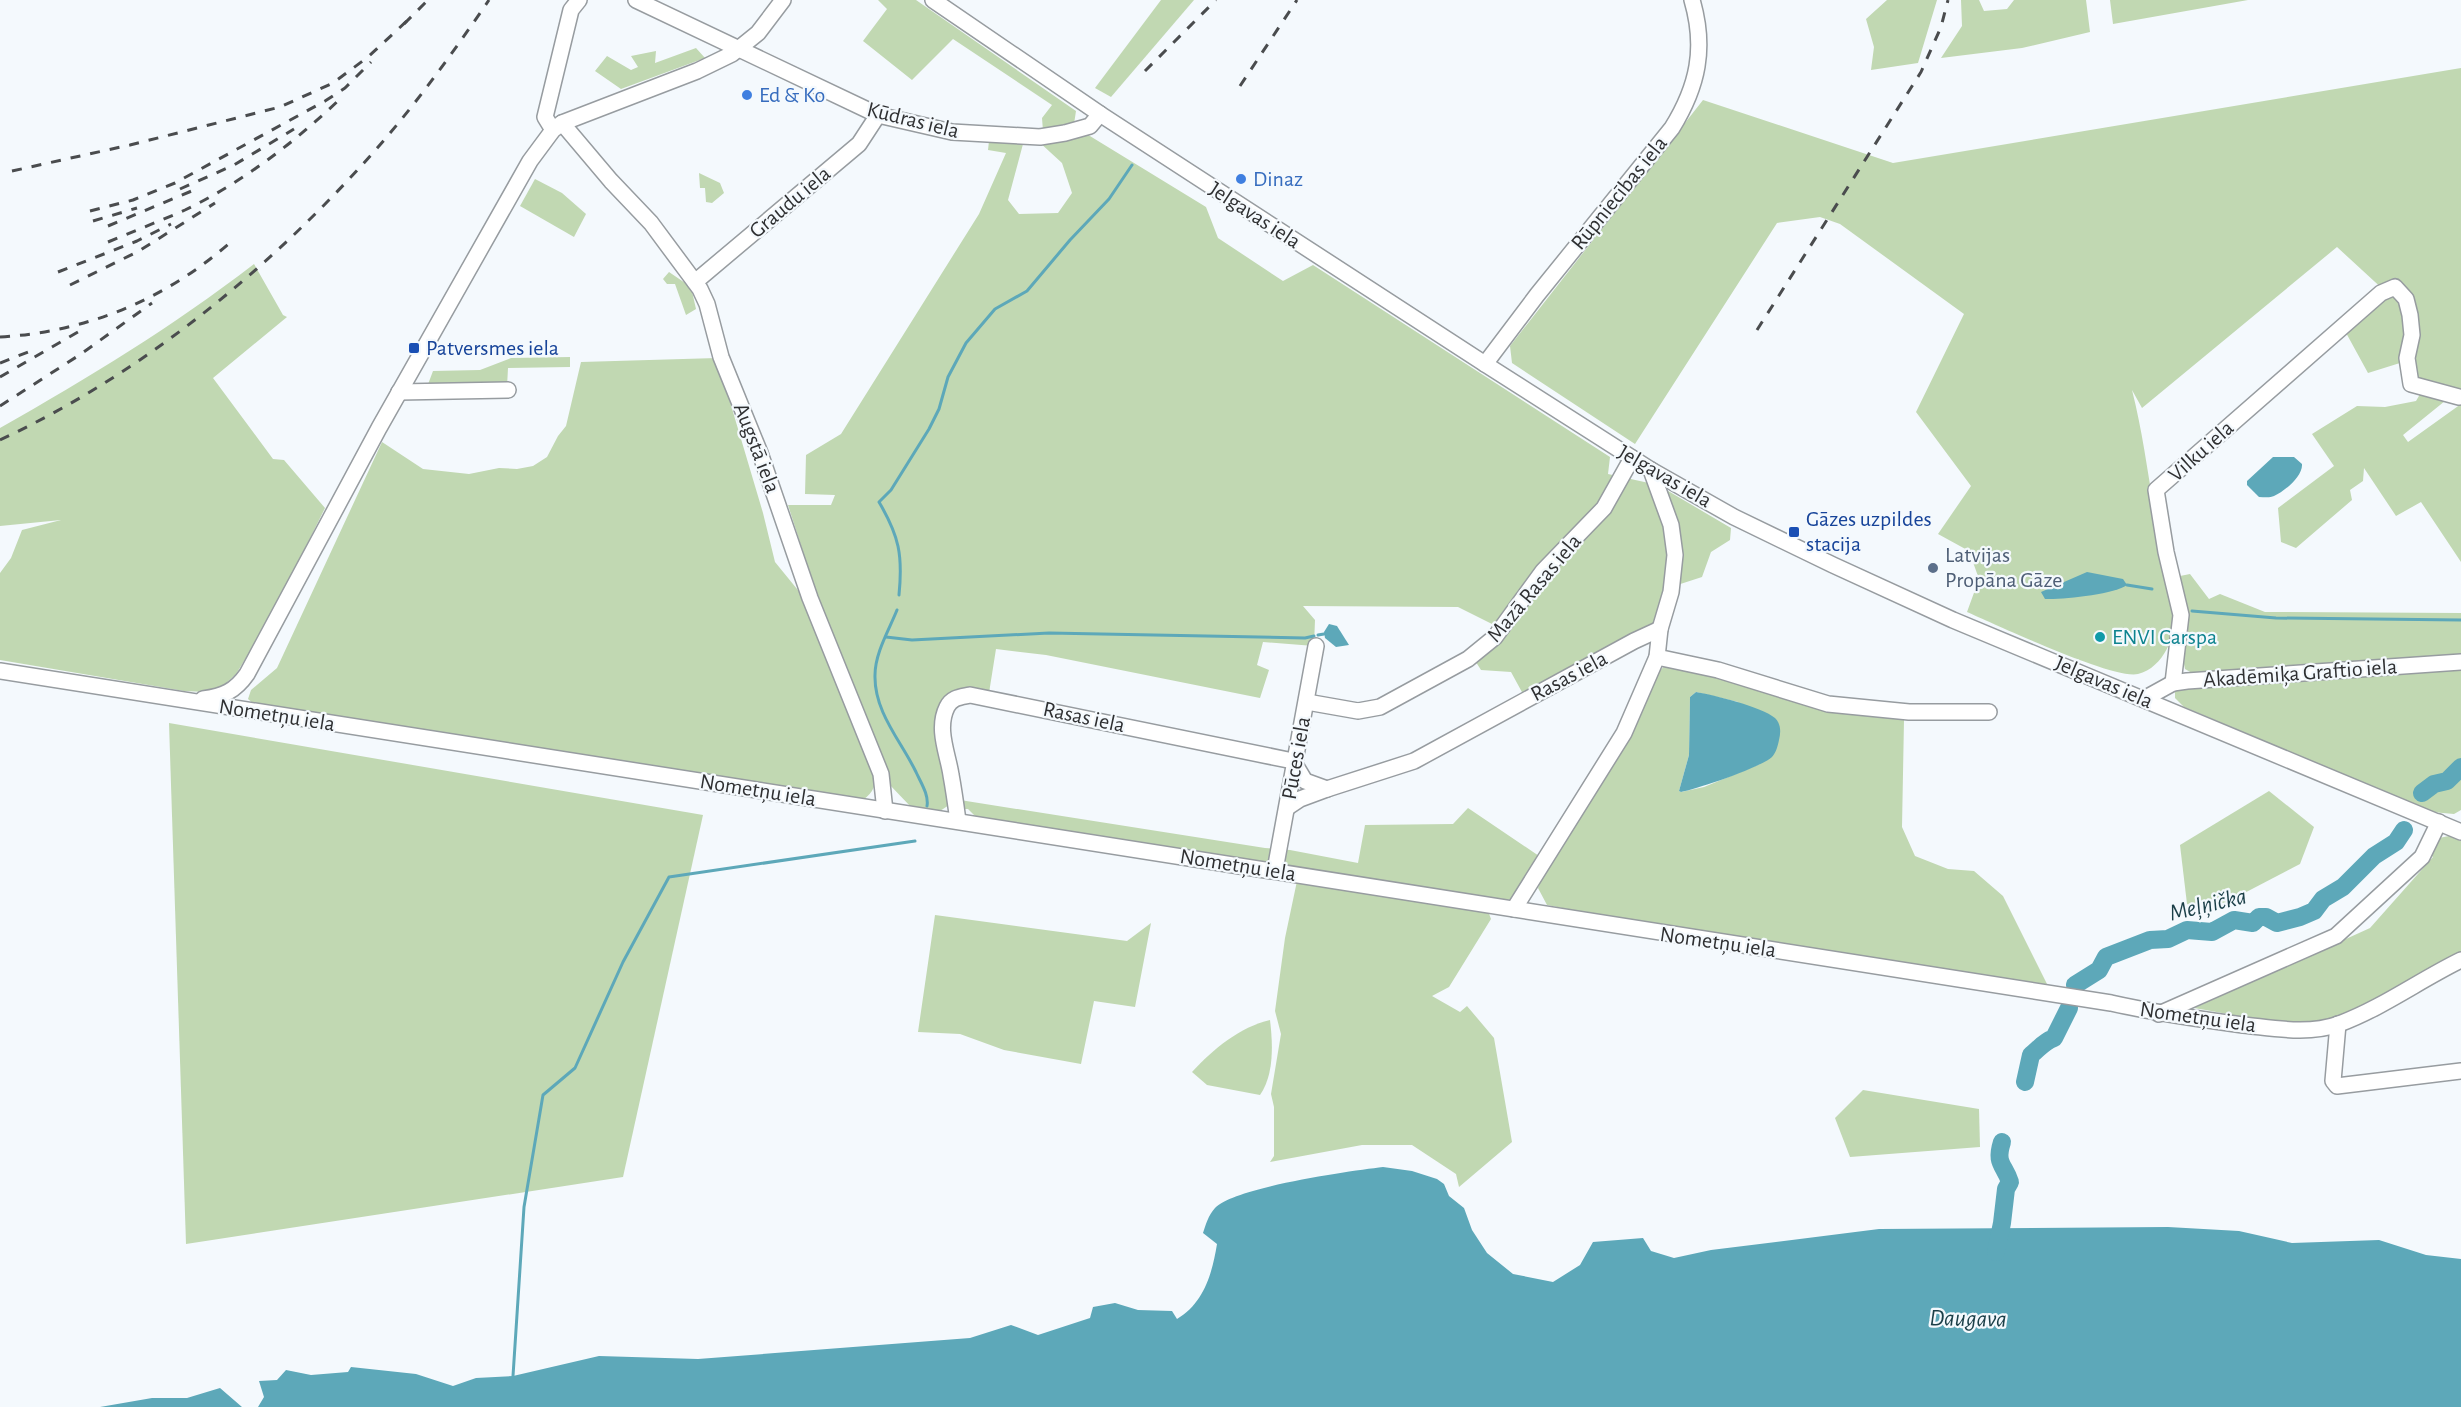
<svg xmlns="http://www.w3.org/2000/svg" width="2461" height="1407" font-family="'Alegreya Sans',sans-serif">
  <rect width="100%" height="100%" fill="#f4f9fd"/>
  <!-- green -->
  <g fill="#c1d8b2" fill-rule="evenodd">
    <polygon points="878,0 916,0 1076,111 1074,124 1043,131 1042,118 1052,105 953,39 912,80 863,41 887,9"/>
    <polygon points="1161,0 1194,0 1111,97 1095,88"/>
    <polygon points="1887,0 1937,0 1918,63 1871,70 1874,47 1866,19"/>
    <polygon points="1961,0 1979,0 1984,11 2007,9 2014,0 2086,0 2090,32 2022,48 1941,58 1962,26"/>
    <polygon points="2110,0 2248,0 2113,24"/>
    <polygon points="696,48 705,58 621,89 595,71 607,56 631,70 638,67 631,56 656,51 655,63"/>
    <path d="M2461 68V388L2403 435 2408 442 2461 404V562L2421 502 2396 516 2364 468 2363 481 2350 490 2352 500 2296 548 2281 542 2278 508 2334 466 2312 434 2357 406 2385 407 2416 401 2426 384 2400 363 2368 373 2345 331 2387 293 2337 247 2142 408 2132 390C2145 441 2150 494 2161 546 2166 566 2176 588 2176 608 2177 633 2165 667 2138 674 2113 680 1997 625 1967 612L1979 579 1969 551 1938 534 1971 486 1916 412 1964 314 1840 224 1820 217 1777 223 1635 444 1512 363 1510 346 1703 100 1893 163Z"/>
    <polygon points="1085,133 1206,207 1218,238 1283,281 1313,265 1610,457 1608,474 1658,485 1731,528 1730,540 1711,552 1702,577 1665,589 1659,617 1653,625 1523,694 1511,672 1481,670 1474,659 1506,631 1458,607 1303,606 1315,620 1314,646 1263,642 1257,665 1269,670 1260,698 1046,655 996,649 989,693 945,703 949,805 940,811 911,807 888,783 813,583 788,505 831,505 835,495 805,494 806,455 841,434 979,214 1006,153 988,150 989,141 1023,144 1008,200 1019,214 1058,213 1072,193 1062,163 1038,141"/>
    <polygon points="699,173 720,183 724,193 712,203 706,202 705,188 700,188"/>
    <polygon points="535,179 562,193 586,214 574,237 520,206"/>
    <path d="M254 264 283 315 287 317 213 378 273 459 284 460 325 508 271 617 236 674 224 685 206 692 184 691 0 660V573L11 558 22 530 61 520 0 526V428C90 377 172 327 254 264Z"/>
    <polygon points="669,272 691,287 696,309 686,315 675,284 667,284 663,279"/>
    <polygon points="570,357 570,367 508,368 507,387 427,387 433,371 480,370 511,358"/>
    <path d="M717 358 763 513 775 562 806 600 876 771C876 785 874 792 863 800L255 705 248 699 251 690 277 668 382 442 423 469 469 474 499 468 517 469 533 466 547 457 558 436 566 426 581 362Z"/>
    <polygon points="2190,574 2209,599 2220,594 2265,612 2461,613 2461,655 2192,673 2185,669 2184,664 2185,612 2180,576"/>
    <path d="M1668 663 1895 715 1904 720 1902 827 1915 856 1948 869 1974 871 2003 896 2048 986 1630 921 1547 905 1538 888 1549 860 1655 675ZM1696 692 1738 702 1760 764 1704 787 1681 792 1679 791 1689 755 1690 697Z"/>
    <polygon points="2461,669 2461,810 2454,814 2432,812 2184,707 2175,698 2175,688"/>
    <polygon points="169,723 703,815 623,1177 186,1244"/>
    <polygon points="2269,791 2314,827 2300,864 2206,913 2187,904 2180,845"/>
    <polygon points="960,800 1265,848 1290,850 1358,863 1365,825 1453,824 1468,808 1539,856 1516,897 1505,901 976,817 968,809 963,809"/>
    <path d="M2449 836 2461 841V955C2417 979 2367 1014 2317 1023 2285 1028 2227 1013 2194 1008L2370 928 2433 857 2430 854 2439 838Z"/>
    <polygon points="1297,881 1488,911 1491,919 1449,987 1432,996 1460,1012 1467,1006 1494,1038 1512,1142 1459,1187 1456,1174 1412,1145 1362,1145 1270,1162 1274,1156 1274,1107 1271,1094 1281,1034 1275,1011 1285,938"/>
    <polygon points="935,915 1127,941 1151,923 1135,1007 1094,1001 1081,1064 1004,1050 960,1034 918,1032"/>
    <path d="M1270 1020C1273 1045 1274 1075 1260 1095L1207 1085 1192 1072C1213 1049 1240 1027 1270 1020Z"/>
    <polygon points="1863,1090 1979,1109 1980,1147 1850,1157 1835,1118"/>
  </g>
  <!-- water -->
  <g fill="#5da8b9">
    <path d="M2273 457H2294L2302 464C2303 476 2285 491 2274 496 2270 498 2264 497 2259 497L2247 485V481Z"/>
    <path d="M2087 572 2123 579 2127 585C2115 594 2062 600 2045 599L2041 592Z"/>
    <polygon points="1329,624 1337,626 1349,645 1336,647 1325,638 1324,632"/>
    <path d="M1696 692C1714 695 1762 707 1775 718 1781 724 1781 732 1779 740 1778 745 1776 753 1772 757 1762 767 1697 789 1681 792L1679 791 1689 755 1690 697Z"/>
    <path d="M1383 1167 1412 1171 1437 1179 1444 1184 1449 1196 1464 1208 1472 1230 1487 1253 1513 1274 1553 1282 1580 1265 1593 1242 1643 1238 1651 1251 1674 1258 1711 1250 1879 1229 2168 1227 2239 1231 2292 1243 2379 1240 2426 1255 2461 1259V1407H258L264 1397 259 1381 277 1380 286 1370 311 1375 348 1372 351 1367 416 1374 453 1386 476 1378 513 1376 599 1356 698 1359 970 1338 1011 1325 1038 1335 1090 1318 1093 1307 1115 1303 1138 1310 1172 1311 1177 1319C1204 1303 1212 1274 1217 1244L1203 1233C1206 1224 1208 1216 1215 1208 1235 1187 1350 1171 1383 1167Z"/>
    <polygon points="220,1388 242,1407 100,1407 152,1398 187,1398"/>
  </g>
  <g fill="none" stroke-linecap="round" stroke-linejoin="round">
    <!-- stream -->
    <g stroke="#5da8b9" stroke-width="3">
      <polyline points="2127,585 2152,589"/>
      <path d="M899 595C903 555 899 536 879 502L891 490 929 429 939 409 948 377 966 343 995 309 1027 291 1070 240 1109 199 1132 165"/>
      <path d="M897 610C889 630 875 653 875 675 874 712 901 741 916 772 921 783 929 795 927 806"/>
      <polyline points="2192,611 2276,618 2461,620"/>
      <polyline points="1318,635 1324,634"/>
      <polyline points="886,637 912,640 1049,633 1305,638 1314,636"/>
      <polyline points="513,1376 524,1207 543,1095 575,1068 623,962 669,877 915,841"/>
    </g>
    <!-- river -->
    <g stroke="#5da8b9" stroke-width="18">
      <polyline points="2422,793 2434,784 2447,781 2461,767"/>
      <polyline points="2075,985 2099,970 2106,957 2150,940 2168,939 2187,930 2212,932 2234,920 2253,923 2259,917 2266,917 2277,923 2300,917 2314,911 2323,899 2343,887 2374,856 2396,842 2404,830"/>
      <path d="M2025 1082 2031 1055C2039 1049 2043 1042 2054 1038L2069 1008"/>
      <path d="M1996 1252 2002 1223 2006 1189 2010 1182C2004 1164 1995 1164 2002 1142"/>
    </g>
    <defs>
      <g id="minor">
        <polyline points="636,0 878,115 952,132 1040,137 1065,133 1090,126 1100,114"/>
        <polyline points="933,0 1100,114 1485,364 1651,470 1734,517 1833,565 1953,620 2461,832"/>
        <polyline points="562,123 611,181 651,223 700,289 707,304 721,357 760,453 810,598 881,774 885,811"/>
        <polyline points="553,130 545,117 571,10 579,0"/>
        <polyline points="695,282 859,144 878,115"/>
        <path d="M1485 364 1537 295 1672 128C1698 86 1706 48 1692 0"/>
        <polyline points="399,392 508,390"/>
        <polyline points="1657,657 1718,670 1828,704 1909,712 1989,712"/>
        <path d="M0 671 2111 1003C2155 1013 2198 1019 2243 1025 2274 1028 2308 1035 2339 1024 2382 1008 2420 980 2461 960"/>
        <polyline points="2173,683 2181,615 2166,552 2156,490 2381,293 2395,287 2406,299 2410,315 2412,335 2407,358 2411,384 2459,397"/>
        <path d="M203 699C224 696 235 691 247 674L379 428 530 161 553 130 562 123 697 71 732 54 758 33 783 0"/>
        <polyline points="2144,699 2173,683 2187,681 2461,662"/>
        <polyline points="1307,702 1358,711 1380,707 1468,659 1495,637 1543,571 1604,508 1632,458"/>
        <polyline points="1327,789 1414,761 1634,641 1660,629"/>
        <polyline points="1288,807 1300,799 1327,789 1305,781 1293,761"/>
        <path d="M958 821C956 806 954 791 951 775 948 754 936 729 947 707 952 697 961 697 970 695L1293 761"/>
        <polyline points="1275,870 1316,646"/>
        <polyline points="1514,909 1624,733 1657,657 1660,629 1671,592 1675,555 1671,525 1651,470"/>
        <polyline points="2159,1014 2336,936 2422,857 2439,822"/>
        <polyline points="2338,1024 2333,1081 2337,1086 2461,1071"/>
      </g>
    </defs>
    <!-- minor casing -->
    <use href="#minor" stroke="#979ca0" stroke-width="18"/>
    <!-- minor -->
    <use href="#minor" stroke="#fff" stroke-width="15"/>
    <!-- rail -->
    <g stroke="#4a4c4e" stroke-width="3" stroke-dasharray="10 10" stroke-linecap="butt">
      <polyline points="404,24 428,0"/>
      <polyline points="1145,71 1216,0"/>
      <polyline points="1240,86 1297,0"/>
      <polyline points="12,171 130,145 280,107 333,83 368,57 409,19"/>
      <polyline points="180,189 234,165 294,129"/>
      <polyline points="90,211 133,200 175,183 325,101 345,88 371,62"/>
      <polyline points="93,221 137,208"/>
      <polyline points="108,226 194,190"/>
      <path d="M108 242C134 231 160 221 185 210 243 182 295 142 341 98"/>
      <polyline points="58,272 137,241 171,224"/>
      <polyline points="70,285 139,251 215,203"/>
      <polyline points="1757,330 1921,72 1941,27 1948,0"/>
      <path d="M0 337C88 332 169 298 234 239"/>
      <polyline points="0,363 28,352"/>
      <polyline points="0,377 83,329"/>
      <polyline points="0,406 81,354 152,303"/>
      <path d="M0 440C137 376 260 277 362 165 409 114 450 57 489 0"/>
    </g>
  </g>
  <!-- markers -->
  <g fill="#3f7fe0" stroke="#f4f9fd" stroke-width="2">
    <circle cx="747" cy="95" r="6"/>
    <circle cx="1241" cy="179" r="6"/>
  </g>
  <g fill="#1a4fb4" stroke="#f4f9fd" stroke-width="2">
    <rect x="408" y="342" width="12" height="12" rx="3"/>
    <rect x="1788" y="526" width="12" height="12" rx="3"/>
  </g>
  <circle fill="#5c6f8a" stroke="#f4f9fd" stroke-width="2" cx="1933" cy="568" r="6"/>
  <circle fill="#0f9aa8" stroke="#f4f9fd" stroke-width="2" cx="2100" cy="637" r="6"/>
  <g text-anchor="middle" dominant-baseline="central" stroke-width="4.5" stroke-linejoin="round" paint-order="stroke">
    <!-- shop labels -->
    <g font-size="22" fill="#366cbe" stroke="#f4f9fd" text-anchor="start">
      <text x="759" y="95">Ed &amp; Ko</text>
      <text x="1253" y="179">Dinaz</text>
    </g>
    <!-- street labels -->
    <g font-size="22" fill="#2f3032" stroke="#f4f9fd">
      <text transform="translate(913 120) rotate(14)">Kūdras iela</text>
      <text transform="translate(1619 193) rotate(-51)">Rūpniecības iela</text>
      <text transform="translate(790 202) rotate(-40)">Graudu iela</text>
      <text transform="translate(1255 215) rotate(33)">Jelgavas iela</text>
      <text transform="translate(757 448) rotate(69)">Augstā iela</text>
      <text transform="translate(2201 451) rotate(-42)">Vilku iela</text>
      <text transform="translate(1665 476) rotate(30)">Jelgavas iela</text>
      <text transform="translate(1534 588) rotate(-50)">Mazā Rasas iela</text>
      <text transform="translate(2300 673) rotate(-4)">Akadēmiķa Graftio iela</text>
      <text transform="translate(1569 676) rotate(-28)">Rasas iela</text>
      <text transform="translate(2104 682) rotate(23)">Jelgavas iela</text>
      <text transform="translate(277 715) rotate(9)">Nometņu iela</text>
      <text transform="translate(1084 717) rotate(12)">Rasas iela</text>
      <text transform="translate(1296 758) rotate(-80)">Pūces iela</text>
      <text transform="translate(758 790) rotate(9)">Nometņu iela</text>
      <text transform="translate(1238 865) rotate(9)">Nometņu iela</text>
      <text transform="translate(1718 942) rotate(8)">Nometņu iela</text>
      <text transform="translate(2198 1017) rotate(8)">Nometņu iela</text>
    </g>
    <!-- transit labels -->
    <g font-size="22" fill="#164399" stroke="#f4f9fd" text-anchor="start">
      <text x="426" y="348">Patversmes iela</text>
      <text x="1806" y="519">Gāzes uzpildes<tspan x="1806" dy="25">stacija</tspan></text>
    </g>
    <!-- service labels -->
    <g font-size="22" fill="#4e5e75" stroke="#f4f9fd" text-anchor="start">
      <text x="1945" y="555">Latvijas<tspan x="1945" dy="25">Propāna Gāze</tspan></text>
    </g>
    <!-- culture labels -->
    <g font-size="22" fill="#0d838f" stroke="#f4f9fd" text-anchor="start">
      <text x="2112" y="637">ENVI Carspa</text>
    </g>
    <!-- water labels -->
    <g font-size="24" font-style="italic" fill="#1b3f48" stroke="#f4f9fd">
      <text transform="translate(2208 905) rotate(-13)">Meļņička</text>
      <text transform="translate(1968 1319) rotate(1)">Daugava</text>
    </g>
  </g>
</svg>
